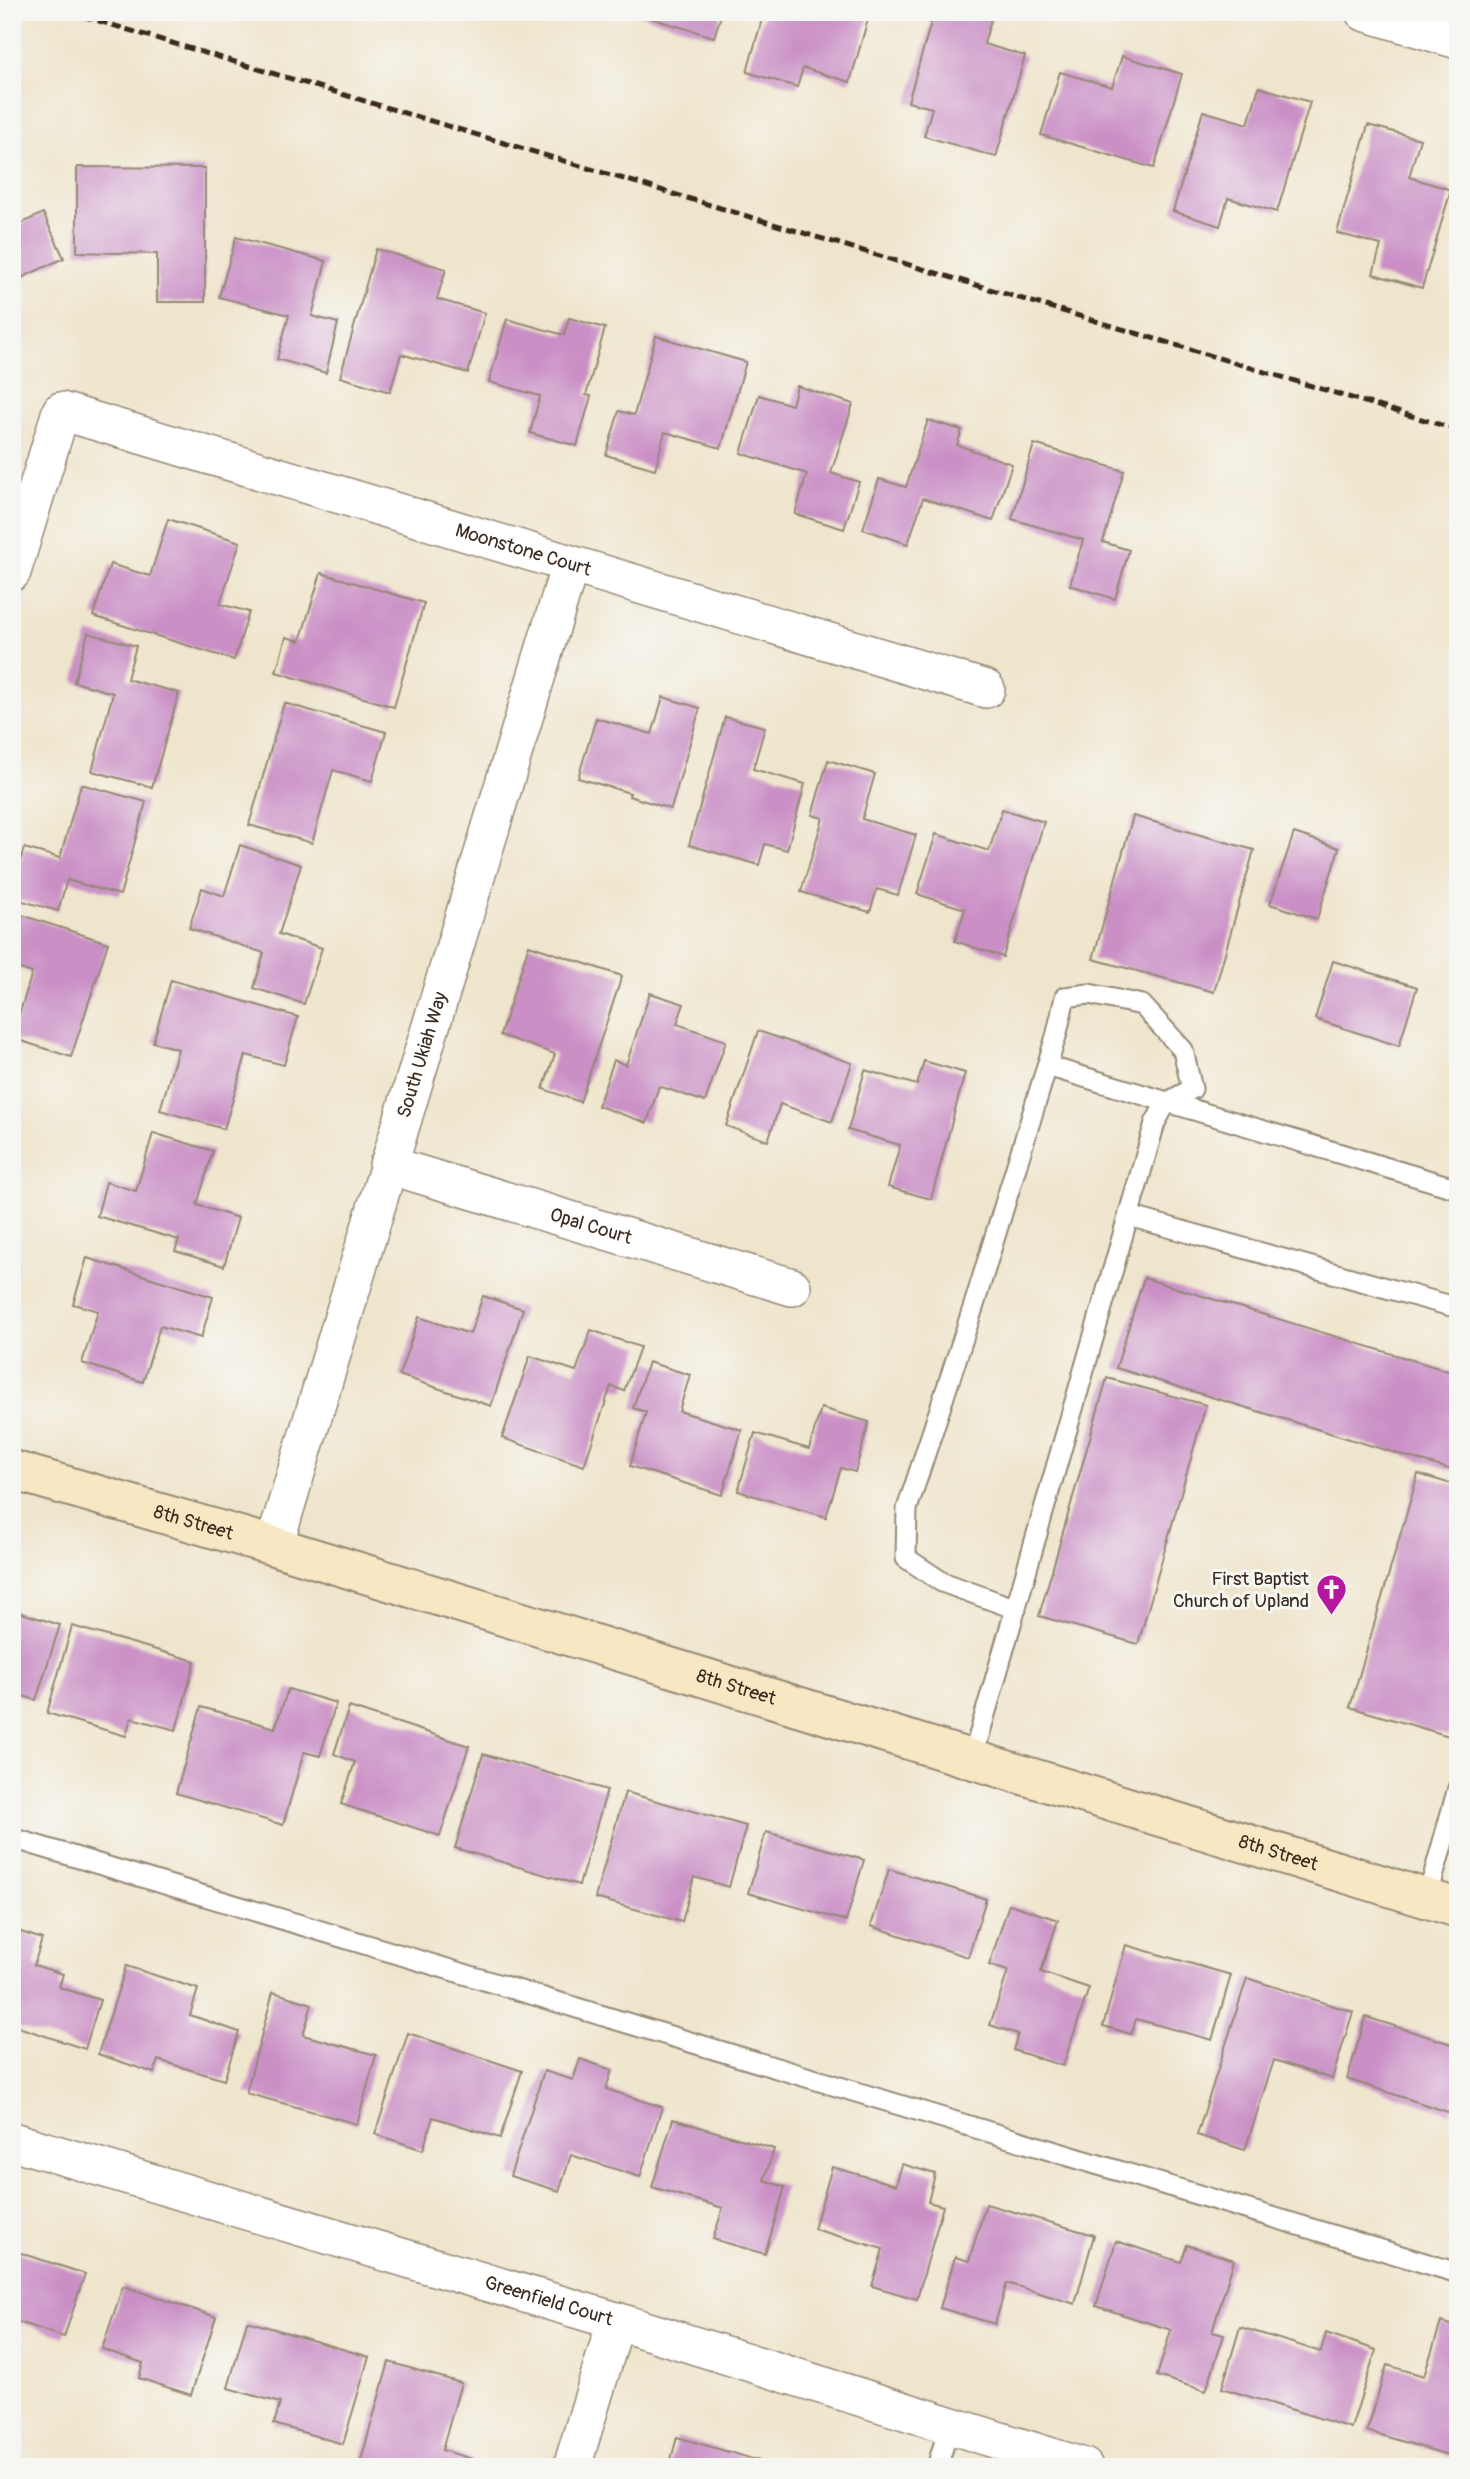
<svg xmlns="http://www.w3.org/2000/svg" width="1470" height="2479" font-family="Pangolin,sans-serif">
  <rect width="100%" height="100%" fill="#f6f6f2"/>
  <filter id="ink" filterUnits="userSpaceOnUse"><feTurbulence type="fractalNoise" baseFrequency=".0143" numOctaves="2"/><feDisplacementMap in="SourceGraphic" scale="14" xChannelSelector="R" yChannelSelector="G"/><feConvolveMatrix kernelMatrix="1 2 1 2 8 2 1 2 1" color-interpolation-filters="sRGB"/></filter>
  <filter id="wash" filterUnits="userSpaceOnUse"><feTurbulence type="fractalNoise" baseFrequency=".00686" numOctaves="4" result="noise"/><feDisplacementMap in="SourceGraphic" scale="28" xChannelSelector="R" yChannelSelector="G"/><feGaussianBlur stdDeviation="1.57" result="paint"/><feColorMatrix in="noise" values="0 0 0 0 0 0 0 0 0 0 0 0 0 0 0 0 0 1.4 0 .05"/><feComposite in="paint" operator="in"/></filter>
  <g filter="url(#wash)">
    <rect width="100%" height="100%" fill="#efe5cc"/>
    <g id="blocks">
      <!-- building -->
      <g fill="#ca90c6">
        <polygon points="630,12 722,12 714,37"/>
        <polygon points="764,12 870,12 850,82 803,68 797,87 747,72"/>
        <polygon points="934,12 993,12 984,44 1025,56 996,157 924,136 932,108 908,102"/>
        <polygon points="1122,56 1182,74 1154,168 1041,135 1060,72 1112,87"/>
        <polygon points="1259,87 1310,102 1277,212 1228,198 1220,226 1173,211 1203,111 1248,124"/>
        <polygon points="1368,125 1420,139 1409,177 1451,190 1422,288 1373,274 1381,245 1337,233"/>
        <polygon points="77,167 205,168 205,302 157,302 157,254 77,252"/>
        <polygon points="43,213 64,258 15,281 12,275 12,228"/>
        <polygon points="236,237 326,261 312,316 338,323 326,373 277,359 289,315 219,297"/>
        <polygon points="376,249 446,269 437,299 485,313 468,373 401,354 390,392 340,377"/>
        <polygon points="569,318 605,328 586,395 591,396 577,446 530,433 540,396 489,382 507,319 564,335"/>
        <polygon points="656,336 746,362 721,448 665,432 655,469 606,455 619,411 634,415"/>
        <polygon points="797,386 853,404 831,473 859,482 844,529 795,514 807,474 741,453 759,395 792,405"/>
        <polygon points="928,420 962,430 957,445 1012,464 993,521 923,498 908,544 863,529 879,479 906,487"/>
        <polygon points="1034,444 1124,471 1103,542 1129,550 1115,599 1070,585 1083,540 1012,519"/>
        <polygon points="168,519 240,542 220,604 249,612 234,660 93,616 110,564 150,576"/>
        <polygon points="321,573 424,603 394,707 276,672 286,637 300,641"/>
        <polygon points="88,633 136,646 127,679 179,693 152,787 92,771 113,693 74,682"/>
        <polygon points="663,697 700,708 671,809 629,796 630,793 578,778 596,718 652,734"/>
        <polygon points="284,703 386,732 372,781 333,770 312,843 249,825"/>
        <polygon points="725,717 765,727 753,769 805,784 787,850 765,844 759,865 689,845"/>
        <polygon points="828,760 875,774 862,819 916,835 898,895 877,889 870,912 801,892 823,818 812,815"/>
        <polygon points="81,784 146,802 120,895 67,880 58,911 12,898 12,889 24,848 60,858"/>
        <polygon points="1002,809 1044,822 1003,957 955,941 965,909 917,894 936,834 989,851"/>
        <polygon points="1133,816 1254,850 1214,992 1093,959"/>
        <polygon points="1294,833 1339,848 1317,919 1270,904"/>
        <polygon points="240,845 301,865 279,934 322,948 304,1004 254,988 264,953 189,928 202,888 224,896"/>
        <polygon points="12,912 108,943 71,1057 12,1038 32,973 12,966"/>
        <polygon points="529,945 622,976 580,1102 543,1089 555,1054 500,1035"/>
        <polygon points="1333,961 1417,987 1399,1046 1315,1019"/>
        <polygon points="171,980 298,1017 284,1065 246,1055 224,1129 160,1110 178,1049 153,1042"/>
        <polygon points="650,993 684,1004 677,1024 726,1041 705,1102 659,1086 647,1123 598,1106 614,1060 626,1065"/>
        <polygon points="758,1031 852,1063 832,1122 780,1104 768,1141 726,1126"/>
        <polygon points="924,1061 965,1073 931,1199 888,1187 900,1145 848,1130 865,1070 917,1085"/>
        <polygon points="153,1133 213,1151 197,1205 238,1218 224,1266 175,1251 179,1240 97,1216 106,1182 136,1191"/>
        <polygon points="12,1218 18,1220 13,1235 12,1235"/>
        <polygon points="87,1258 213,1297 201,1338 160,1326 143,1382 82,1363 98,1311 73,1304"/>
        <polygon points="12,1261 18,1263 13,1280 12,1280"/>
        <polygon points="1144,1278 1458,1374 1458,1472 1116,1368"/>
        <polygon points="483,1296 523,1309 491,1406 399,1375 419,1317 470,1334"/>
        <polygon points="591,1330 640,1347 624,1391 611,1386 584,1466 502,1438 530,1356 576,1371"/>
        <polygon points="648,1362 690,1375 679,1411 742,1430 722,1495 630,1466 646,1412 633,1408"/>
        <polygon points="1107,1378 1206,1405 1138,1644 1039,1616"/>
        <polygon points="821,1408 869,1422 855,1472 841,1468 826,1517 738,1491 755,1433 809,1449"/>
        <polygon points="1418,1474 1458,1486 1458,1706 1449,1736 1350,1707"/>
        <polygon points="12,1610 60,1625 36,1700 12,1693"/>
        <polygon points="72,1626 195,1661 176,1730 131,1718 126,1736 47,1713"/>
        <polygon points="288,1689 336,1703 320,1756 304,1752 283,1825 176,1793 201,1707 275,1728"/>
        <polygon points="349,1707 469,1746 440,1836 341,1804 355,1762 334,1754"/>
        <polygon points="483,1754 607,1790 579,1885 455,1848"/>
        <polygon points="625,1792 746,1826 729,1887 694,1877 682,1922 595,1898"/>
        <polygon points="766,1832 864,1860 846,1921 748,1893"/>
        <polygon points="889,1869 986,1899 968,1957 871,1926"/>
        <polygon points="1009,1904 1058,1920 1041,1972 1089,1988 1063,2066 1013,2050 1018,2034 990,2025 1008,1971 989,1965"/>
        <polygon points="12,1929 42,1939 34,1965 63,1974 59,1987 100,2000 85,2049 12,2025"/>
        <polygon points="1126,1945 1231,1975 1212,2040 1136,2019 1131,2034 1103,2026"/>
        <polygon points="126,1966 198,1989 190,2015 239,2032 224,2080 158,2060 154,2073 98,2054"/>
        <polygon points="1247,1978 1353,2012 1332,2079 1274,2060 1245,2150 1197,2135"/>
        <polygon points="273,1992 312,2004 303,2035 376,2055 357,2124 246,2093"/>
        <polygon points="1366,2017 1458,2046 1458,2090 1451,2113 1347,2079"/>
        <polygon points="408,2033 522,2071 500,2138 433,2117 423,2150 375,2134"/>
        <polygon points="580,2059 612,2070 606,2089 662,2107 640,2177 571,2155 559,2191 510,2176 544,2071 573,2080"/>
        <polygon points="673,2119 774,2149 764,2180 785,2187 765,2254 713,2239 723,2208 652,2187"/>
        <polygon points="902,2164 935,2174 928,2202 943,2206 917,2299 872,2286 883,2249 814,2229 832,2167 896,2185"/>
        <polygon points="986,2204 1094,2235 1075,2304 1007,2283 995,2324 940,2308 955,2257 969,2261"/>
        <polygon points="1116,2241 1181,2262 1187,2245 1234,2260 1212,2332 1224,2335 1206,2391 1157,2376 1171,2330 1096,2306"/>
        <polygon points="12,2250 85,2274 64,2337 12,2320"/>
        <polygon points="123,2286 216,2317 191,2395 139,2378 143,2363 102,2349"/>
        <polygon points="247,2321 369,2357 343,2444 274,2424 280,2403 228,2388"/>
        <polygon points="1441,2322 1458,2327 1458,2458 1367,2431 1387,2365 1424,2376"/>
        <polygon points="1240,2327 1321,2352 1326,2333 1376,2350 1351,2428 1222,2388"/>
        <polygon points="389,2362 461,2383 442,2450 472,2459 470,2467 359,2467"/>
        <polygon points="677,2437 777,2466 777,2467 669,2467"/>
      </g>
    </g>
  </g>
  <g filter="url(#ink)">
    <use href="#blocks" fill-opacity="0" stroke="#958875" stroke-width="2"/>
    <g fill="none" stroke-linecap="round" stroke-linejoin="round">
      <defs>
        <g id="lane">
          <polyline points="1047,1066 1458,1189"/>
          <polyline points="1129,1216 1458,1308"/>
          <polyline points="972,1760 1155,1123 1166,1103 1192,1089 1183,1050 1142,1005 1089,994 1065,997 1057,1033 1047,1066 974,1305 907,1509 906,1558 942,1582 1016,1609"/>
          <polyline points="12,1838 1458,2273"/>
          <polyline points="1427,1899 1458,1788"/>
          <polyline points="937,2467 950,2425"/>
        </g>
        <g id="street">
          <polyline points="1364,12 1458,40"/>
          <path id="s1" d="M12 572 61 411 986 689"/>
          <path id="s2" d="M388 1165 792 1287"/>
          <path id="s3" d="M274 1546 570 565"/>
          <path id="s4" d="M12 2141 616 2321 1084 2467"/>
          <polyline points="572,2467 616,2321"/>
        </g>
        <g id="secondary">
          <path id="s5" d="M12 1470 274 1546 1458 1908"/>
        </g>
      </defs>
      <!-- lane casing -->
      <use href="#lane" stroke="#958875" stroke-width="23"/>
      <!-- street casing -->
      <use href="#street" stroke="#958875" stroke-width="40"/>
      <!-- secondary casing -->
      <use href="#secondary" stroke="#958875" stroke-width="42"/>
      <!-- lane -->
      <use href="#lane" stroke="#fff" stroke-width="19"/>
      <!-- street -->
      <use href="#street" stroke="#fff" stroke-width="37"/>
      <!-- secondary -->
      <use href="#secondary" stroke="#f8e7c3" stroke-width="38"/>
      <!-- rail -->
      <polyline stroke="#3b2a1e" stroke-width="5" stroke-dasharray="10 5" stroke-linecap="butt" points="69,12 1458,430"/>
    </g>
  </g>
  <!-- icons -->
  <defs>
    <symbol id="church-pin" viewBox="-11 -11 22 30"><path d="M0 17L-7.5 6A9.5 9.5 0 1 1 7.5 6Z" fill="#b5179e" stroke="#f6f6f2"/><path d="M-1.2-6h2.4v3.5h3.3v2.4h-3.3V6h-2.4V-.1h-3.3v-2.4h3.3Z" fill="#fff"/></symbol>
  </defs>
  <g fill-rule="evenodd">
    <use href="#church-pin" x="1314" y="1572" width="35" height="47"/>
  </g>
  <g text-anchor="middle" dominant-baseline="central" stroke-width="6" stroke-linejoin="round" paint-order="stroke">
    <!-- street labels -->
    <g font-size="19" fill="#3b2a1e" stroke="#f6f6f2">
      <text stroke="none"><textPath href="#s1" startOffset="651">Moonstone Court</textPath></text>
      <text stroke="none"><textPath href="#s3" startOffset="513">South Ukiah Way</textPath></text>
      <text stroke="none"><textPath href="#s2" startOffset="212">Opal Court</textPath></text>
      <text stroke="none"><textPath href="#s5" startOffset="189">8th Street</textPath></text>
      <text stroke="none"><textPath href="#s5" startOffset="756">8th Street</textPath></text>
      <text stroke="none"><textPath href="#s5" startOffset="1323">8th Street</textPath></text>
      <text stroke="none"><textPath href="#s4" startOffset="560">Greenfield Court</textPath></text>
    </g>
    <!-- poi labels -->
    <g font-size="19" fill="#3b2a1e" stroke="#f6f6f2" text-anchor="end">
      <text x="1309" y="1579">First Baptist<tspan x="1309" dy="22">Church of Upland</tspan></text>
    </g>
  </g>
  <!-- margin -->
  <rect width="1470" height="2479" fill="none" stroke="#f6f6f2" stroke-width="42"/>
</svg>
